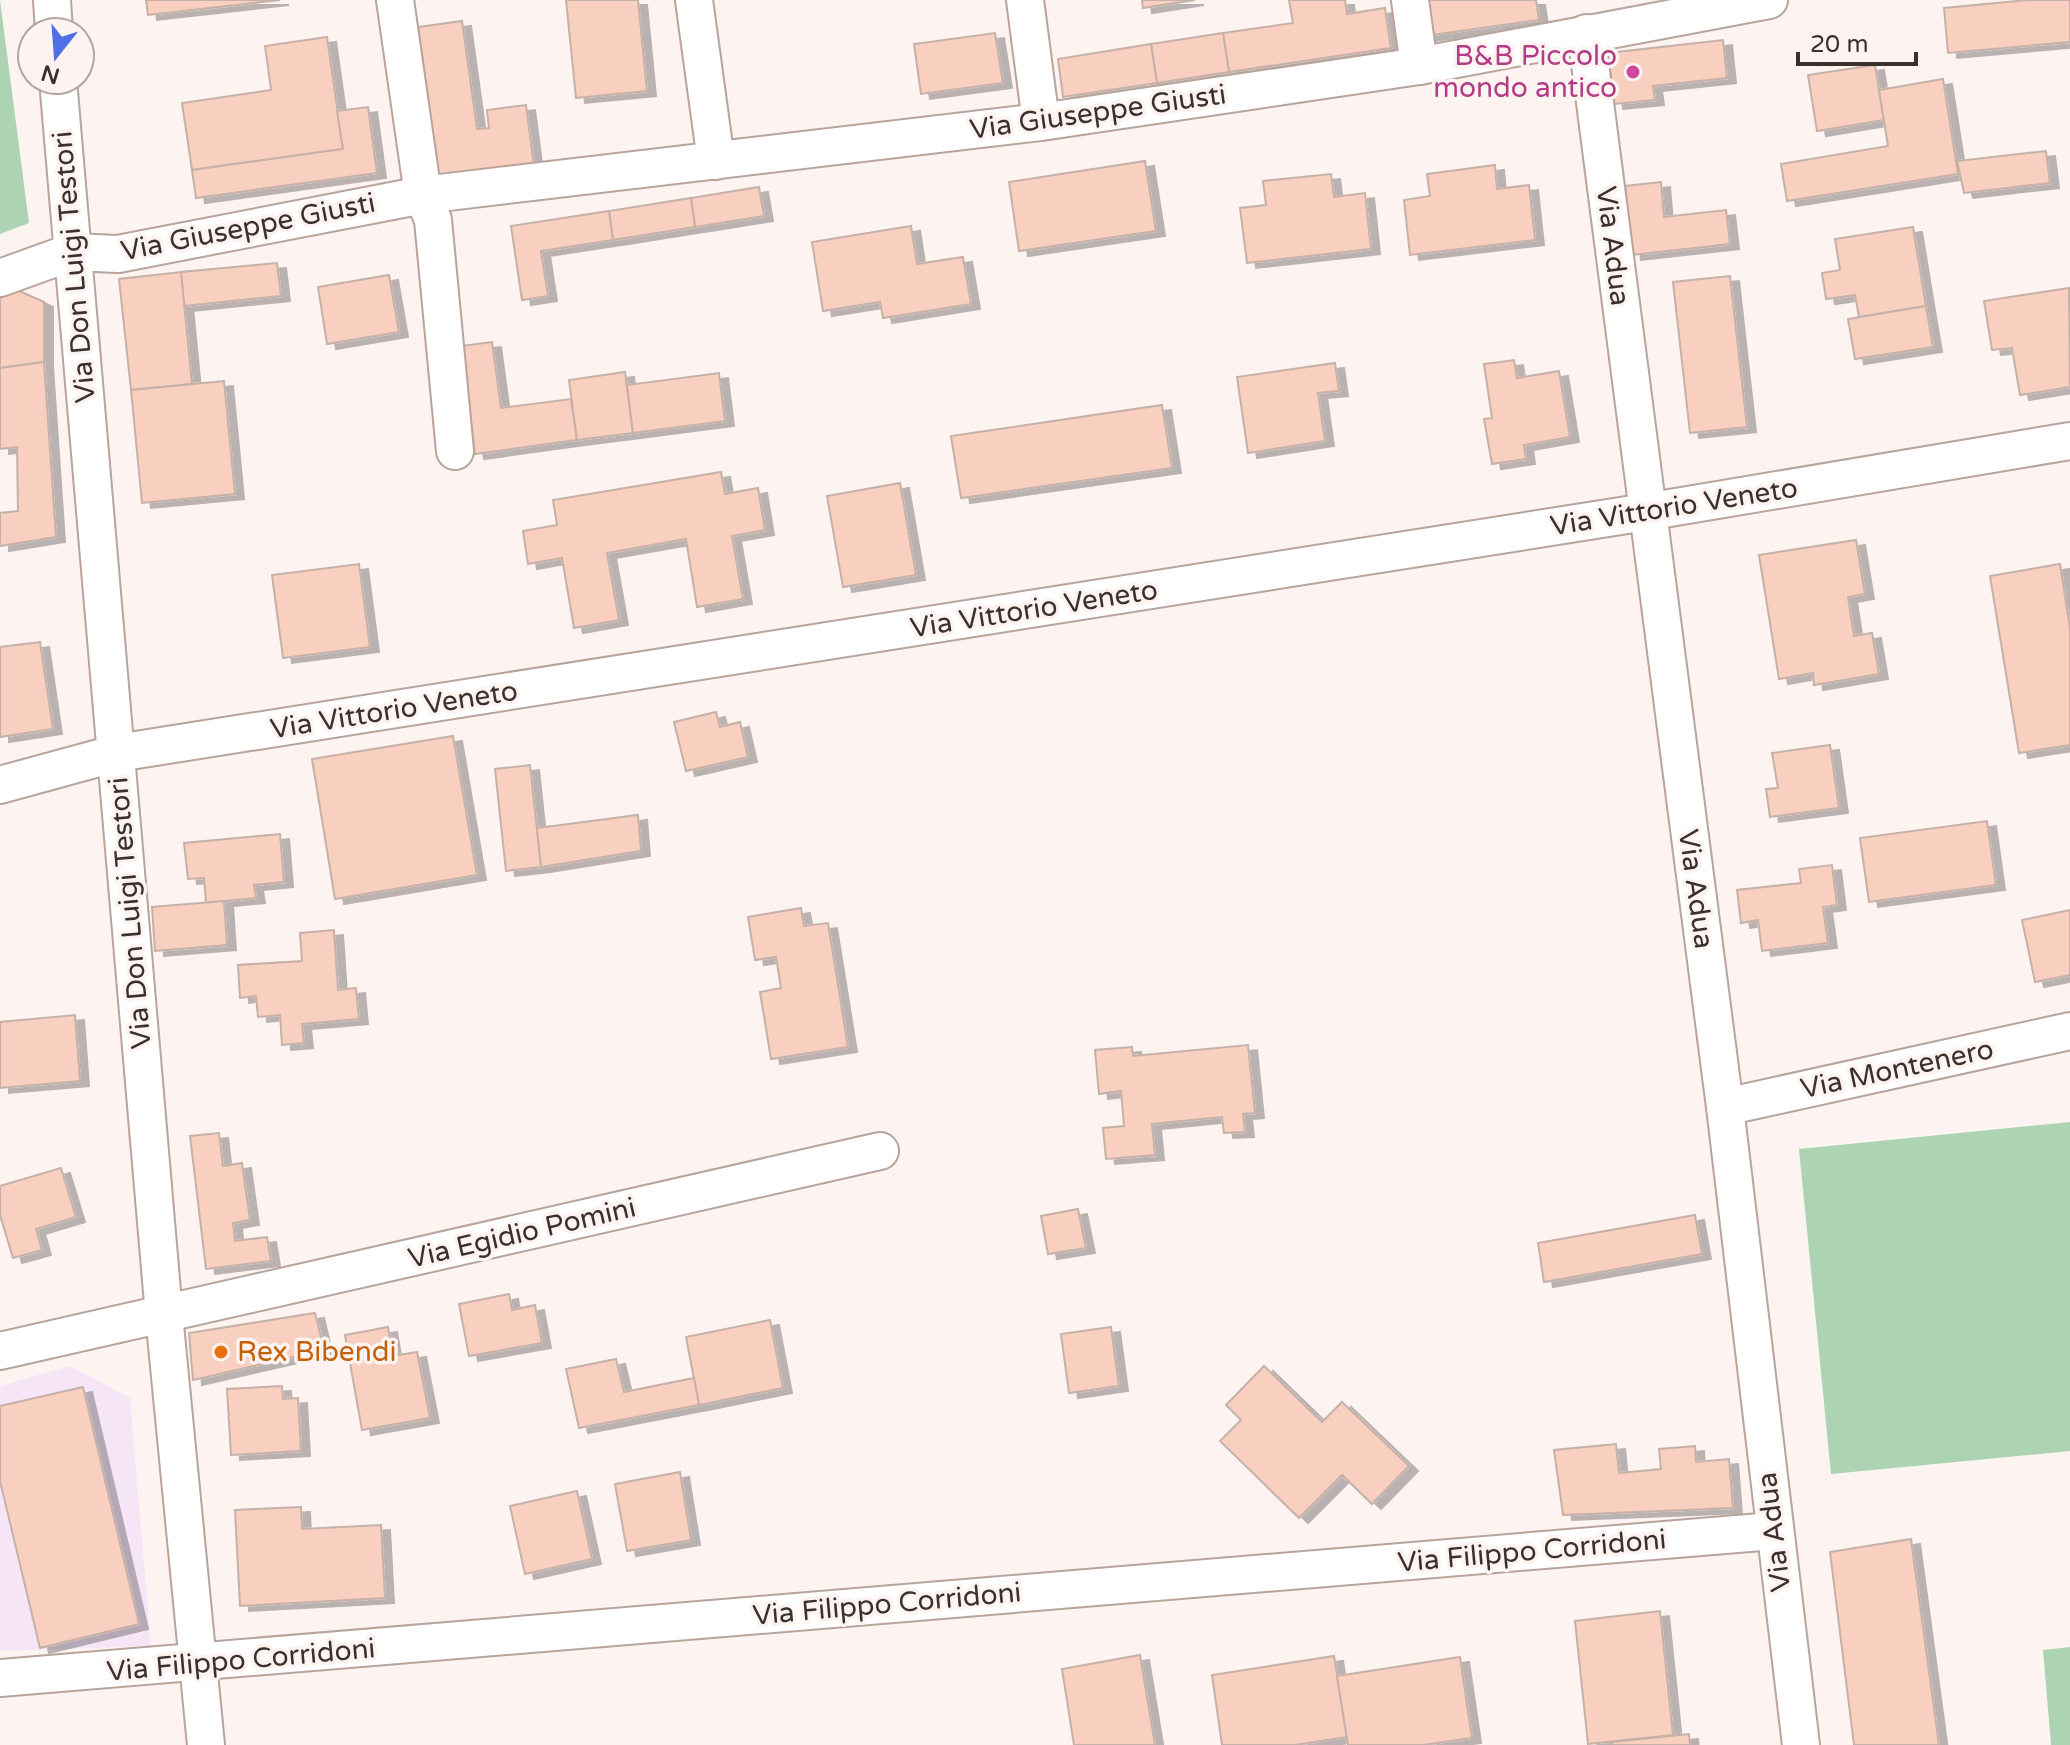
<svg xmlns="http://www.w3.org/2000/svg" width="2070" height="1745" font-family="'Varela Round',sans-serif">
  <defs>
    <filter id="shadow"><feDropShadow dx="9" dy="5" stdDeviation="0" flood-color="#0004"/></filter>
  </defs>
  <rect width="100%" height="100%" fill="#fdf3f0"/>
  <!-- industrial -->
  <polygon fill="#f6e5f7" points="70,1366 130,1398 151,1646 0,1651 0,1386"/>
  <!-- green -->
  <g fill="#add4b2">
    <polygon points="0,0 29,223 0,234"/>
    <polygon points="2070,1122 2070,1451 1831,1474 1799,1149"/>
    <polygon points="2070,1647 2070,1745 2051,1745 2043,1650"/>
  </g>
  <!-- building -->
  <g fill="#f9cfbf" stroke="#c6b1a9" stroke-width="2" filter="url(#shadow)">
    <polygon points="146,0 280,0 148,15"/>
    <polygon points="566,0 638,0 647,91 576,98"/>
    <polygon points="1142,0 1195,0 1143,8"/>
    <polygon points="1289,0 1345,0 1347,14 1385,8 1391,48 1229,72 1223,33 1293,23"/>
    <polygon points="1420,0 1536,0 1539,20 1425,36"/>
    <polygon points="2028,0 2070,0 2070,42 1948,53 1944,8"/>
    <polygon points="462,21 477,129 489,128 487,110 526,105 534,166 439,179 418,27"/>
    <polygon points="995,33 1003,83 921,94 914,44"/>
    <polygon points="1223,33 1229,72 1157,83 1151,44"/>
    <polygon points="327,37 343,149 192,170 182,103 271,90 265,46"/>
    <polygon points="1723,40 1727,78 1653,86 1655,100 1614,104 1608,53"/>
    <polygon points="1151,44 1157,83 1063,97 1058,59"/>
    <polygon points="1875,65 1884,120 1817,131 1808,75"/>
    <polygon points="1943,79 1958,174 1787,201 1781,164 1888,146 1879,90"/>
    <polygon points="368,107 377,173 196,198 192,170 343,149 337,111"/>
    <polygon points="2046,151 2050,183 1964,193 1957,161"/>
    <polygon points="1145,161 1156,231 1019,251 1009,182"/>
    <polygon points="1495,165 1497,189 1529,185 1535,240 1410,255 1404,200 1430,196 1427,174"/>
    <polygon points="1331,174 1334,197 1365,193 1371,249 1247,263 1240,208 1266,205 1263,181"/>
    <polygon points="1661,182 1664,217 1726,210 1730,244 1632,255 1625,186"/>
    <polygon points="759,187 764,216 695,227 691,198"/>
    <polygon points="691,198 695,227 613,240 609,211"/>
    <polygon points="609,211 613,240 541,251 548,296 522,300 511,226"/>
    <polygon points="911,226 917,264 963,257 971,304 883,318 880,302 823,311 812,242"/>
    <polygon points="1913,227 1926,306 1859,317 1855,295 1826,299 1822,273 1840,270 1835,239"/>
    <polygon points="277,263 281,296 184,306 181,272"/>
    <polygon points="181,272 192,384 131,390 119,279"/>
    <polygon points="389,275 399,332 327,344 318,287"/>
    <polygon points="1730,276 1747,427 1690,433 1673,282"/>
    <polygon points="2069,288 2070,387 2020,395 2012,348 1992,350 1984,301"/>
    <polygon points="17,290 44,302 44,362 0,368 0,298"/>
    <polygon points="1926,306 1933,347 1855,359 1848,319"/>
    <polygon points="492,342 501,408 571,399 577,440 475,454 461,346"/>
    <polygon points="1514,360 1517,378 1559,371 1570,437 1524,445 1526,459 1492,464 1484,419 1492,418 1484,364"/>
    <polygon points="44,362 56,537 0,546 0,513 18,511 17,447 0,449 0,368"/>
    <polygon points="1335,363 1339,391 1318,393 1325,441 1248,453 1237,377"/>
    <polygon points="625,372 633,433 577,440 569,380"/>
    <polygon points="719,373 725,421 633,433 627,385"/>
    <polygon points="224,381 235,494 142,503 131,390"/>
    <polygon points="1162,405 1172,468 961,498 951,436"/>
    <polygon points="721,472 725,494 758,488 765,530 732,536 743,599 697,607 686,539 607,553 619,620 574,628 562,558 528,564 523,531 557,525 553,500"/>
    <polygon points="900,483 916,575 843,587 827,496"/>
    <polygon points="1856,540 1865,594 1848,597 1854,636 1872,633 1879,674 1814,685 1813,673 1779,679 1759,555"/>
    <polygon points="359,564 370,647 283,658 272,575"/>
    <polygon points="2060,564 2070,628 2070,745 2019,753 1990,576"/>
    <polygon points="40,642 53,729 0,737 0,647"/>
    <polygon points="716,712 720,727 740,722 748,757 686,771 674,722"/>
    <polygon points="453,736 477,875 335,899 312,759"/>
    <polygon points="1830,745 1839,808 1770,817 1766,789 1778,788 1772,753"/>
    <polygon points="530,765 541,867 506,871 495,769"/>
    <polygon points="638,815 641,851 541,867 537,828"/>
    <polygon points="1987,821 1996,885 1869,902 1860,838"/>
    <polygon points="280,834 284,882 254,885 256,898 206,903 204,878 188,879 184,843"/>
    <polygon points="1832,865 1837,905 1823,907 1828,943 1762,951 1758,920 1741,923 1737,890 1801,883 1799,869"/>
    <polygon points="224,901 227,945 155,951 152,907"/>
    <polygon points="801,908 804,926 828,923 848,1047 771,1059 760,992 781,988 776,957 755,960 748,917"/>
    <polygon points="2070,910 2070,975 2035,982 2022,920"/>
    <polygon points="334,930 338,990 356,988 359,1019 302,1024 304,1043 282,1045 280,1015 258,1017 256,996 240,998 238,965 302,961 300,933"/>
    <polygon points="75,1015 80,1081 0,1088 0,1022"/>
    <polygon points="1248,1045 1255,1113 1243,1114 1245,1132 1224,1133 1222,1117 1152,1124 1155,1155 1106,1159 1103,1128 1124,1126 1121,1091 1099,1094 1095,1050 1132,1047 1133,1056"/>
    <polygon points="219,1133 223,1166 242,1163 250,1220 233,1223 235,1241 267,1237 271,1261 206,1269 190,1136"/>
    <polygon points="61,1168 76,1217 36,1229 42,1250 13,1258 0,1215 0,1186"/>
    <polygon points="1078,1209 1086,1248 1048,1254 1041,1216"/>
    <polygon points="1695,1215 1702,1254 1544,1282 1538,1243"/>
    <polygon points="509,1294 512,1310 535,1305 542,1343 469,1356 459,1304"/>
    <polygon points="315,1313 324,1350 193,1380 189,1333"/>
    <polygon points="770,1320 783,1388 699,1405 686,1337"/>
    <polygon points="388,1327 393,1356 417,1352 430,1418 362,1430 345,1335"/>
    <polygon points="1111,1327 1119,1386 1069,1393 1061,1334"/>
    <polygon points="616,1359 624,1392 694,1378 699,1405 579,1428 566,1369"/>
    <polygon points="1264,1366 1322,1422 1342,1402 1409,1466 1372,1504 1342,1475 1299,1518 1220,1441 1241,1420 1226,1405"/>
    <polygon points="282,1386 283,1399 298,1398 301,1451 231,1455 227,1389"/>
    <polygon points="83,1387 139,1624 40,1648 0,1481 0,1406"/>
    <polygon points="1616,1444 1619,1473 1661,1469 1659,1449 1695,1446 1696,1462 1729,1459 1733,1508 1563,1515 1554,1450"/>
    <polygon points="680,1472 691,1540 627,1551 615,1484"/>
    <polygon points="577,1491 592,1559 525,1574 510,1506"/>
    <polygon points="301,1507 302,1529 381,1525 385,1598 240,1606 235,1510"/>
    <polygon points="1911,1539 1939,1745 1854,1745 1830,1552"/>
    <polygon points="1660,1611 1673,1735 1588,1744 1575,1621"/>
    <polygon points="1140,1655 1155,1745 1074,1745 1062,1669"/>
    <polygon points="1334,1656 1347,1737 1295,1745 1222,1745 1212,1675"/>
    <polygon points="1460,1657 1472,1738 1423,1745 1348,1745 1337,1676"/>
    <polygon points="1689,1734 1690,1745 1612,1745 1612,1742"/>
  </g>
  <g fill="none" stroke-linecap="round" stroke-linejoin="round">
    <defs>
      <g id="minor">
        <polyline points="52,0 54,32"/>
        <polyline points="395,0 423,195 433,220 455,451"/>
        <polyline points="694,0 716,161"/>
        <polyline points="1025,0 1041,122"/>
        <polyline points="1410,0 1419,66"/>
        <polyline points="1586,33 1725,1107 1801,1745"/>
        <polyline points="58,80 164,1315 206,1745"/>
        <polyline points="0,278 72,252 118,254 423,195 1041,122 1419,66 1769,0"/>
        <polyline points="0,785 117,753 1646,512 2070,441"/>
        <polyline points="1725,1107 2070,1031"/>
        <polyline points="0,1351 880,1151"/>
        <polyline points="0,1678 1773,1531"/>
      </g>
    </defs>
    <!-- minor casing -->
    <use href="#minor" stroke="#b9a49c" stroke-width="40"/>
    <!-- minor -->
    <use href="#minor" stroke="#fff" stroke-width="36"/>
  </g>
  <!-- markers -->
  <circle fill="#d1479c" stroke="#fdf3f0" stroke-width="3" cx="1633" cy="72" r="8"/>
  <circle fill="#e8710a" stroke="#fdf3f0" stroke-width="3" cx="221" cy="1352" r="8"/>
  <g text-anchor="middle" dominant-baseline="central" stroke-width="7" stroke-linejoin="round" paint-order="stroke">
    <!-- hotel labels -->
    <g font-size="28" fill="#b23c85" stroke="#fdf3f0" text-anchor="end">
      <text x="1617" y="56">B&amp;B Piccolo<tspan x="1617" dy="32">mondo antico</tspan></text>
    </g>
    <!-- street labels -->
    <g font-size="28" fill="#3a312e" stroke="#fdf3f0">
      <text transform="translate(1098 112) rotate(-8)">Via Giuseppe Giusti</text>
      <text transform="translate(248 227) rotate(-11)">Via Giuseppe Giusti</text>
      <text transform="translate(1613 246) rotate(83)">Via Adua</text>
      <text transform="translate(74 267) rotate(-95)">Via Don Luigi Testori</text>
      <text transform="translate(1674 507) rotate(-9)">Via Vittorio Veneto</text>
      <text transform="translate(1034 609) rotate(-9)">Via Vittorio Veneto</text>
      <text transform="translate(394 710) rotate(-9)">Via Vittorio Veneto</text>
      <text transform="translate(1696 889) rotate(82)">Via Adua</text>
      <text transform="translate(130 913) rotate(-95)">Via Don Luigi Testori</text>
      <text transform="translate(1897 1069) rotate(-12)">Via Montenero</text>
      <text transform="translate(522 1233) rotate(-13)">Via Egidio Pomini</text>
      <text transform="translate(1774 1532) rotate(-97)">Via Adua</text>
      <text transform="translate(1532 1551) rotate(-5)">Via Filippo Corridoni</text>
      <text transform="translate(887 1604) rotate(-5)">Via Filippo Corridoni</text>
      <text transform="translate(241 1660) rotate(-5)">Via Filippo Corridoni</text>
    </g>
    <!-- food labels -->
    <g font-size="28" fill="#c56008" stroke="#fdf3f0" text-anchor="start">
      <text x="237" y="1352">Rex Bibendi</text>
    </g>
  </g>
  <!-- north arrow -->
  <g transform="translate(56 56) rotate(197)"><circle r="38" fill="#fdf3f0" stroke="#afa5a2" stroke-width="2"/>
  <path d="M0-6L14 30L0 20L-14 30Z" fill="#516fe4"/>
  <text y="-12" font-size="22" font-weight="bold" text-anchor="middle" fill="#3a312e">N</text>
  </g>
  <!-- scale -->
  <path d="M1798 52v12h118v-12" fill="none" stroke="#3a312e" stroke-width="4"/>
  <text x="1810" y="52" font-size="24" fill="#3a312e" stroke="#fdf3f0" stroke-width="6" paint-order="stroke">20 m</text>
</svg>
